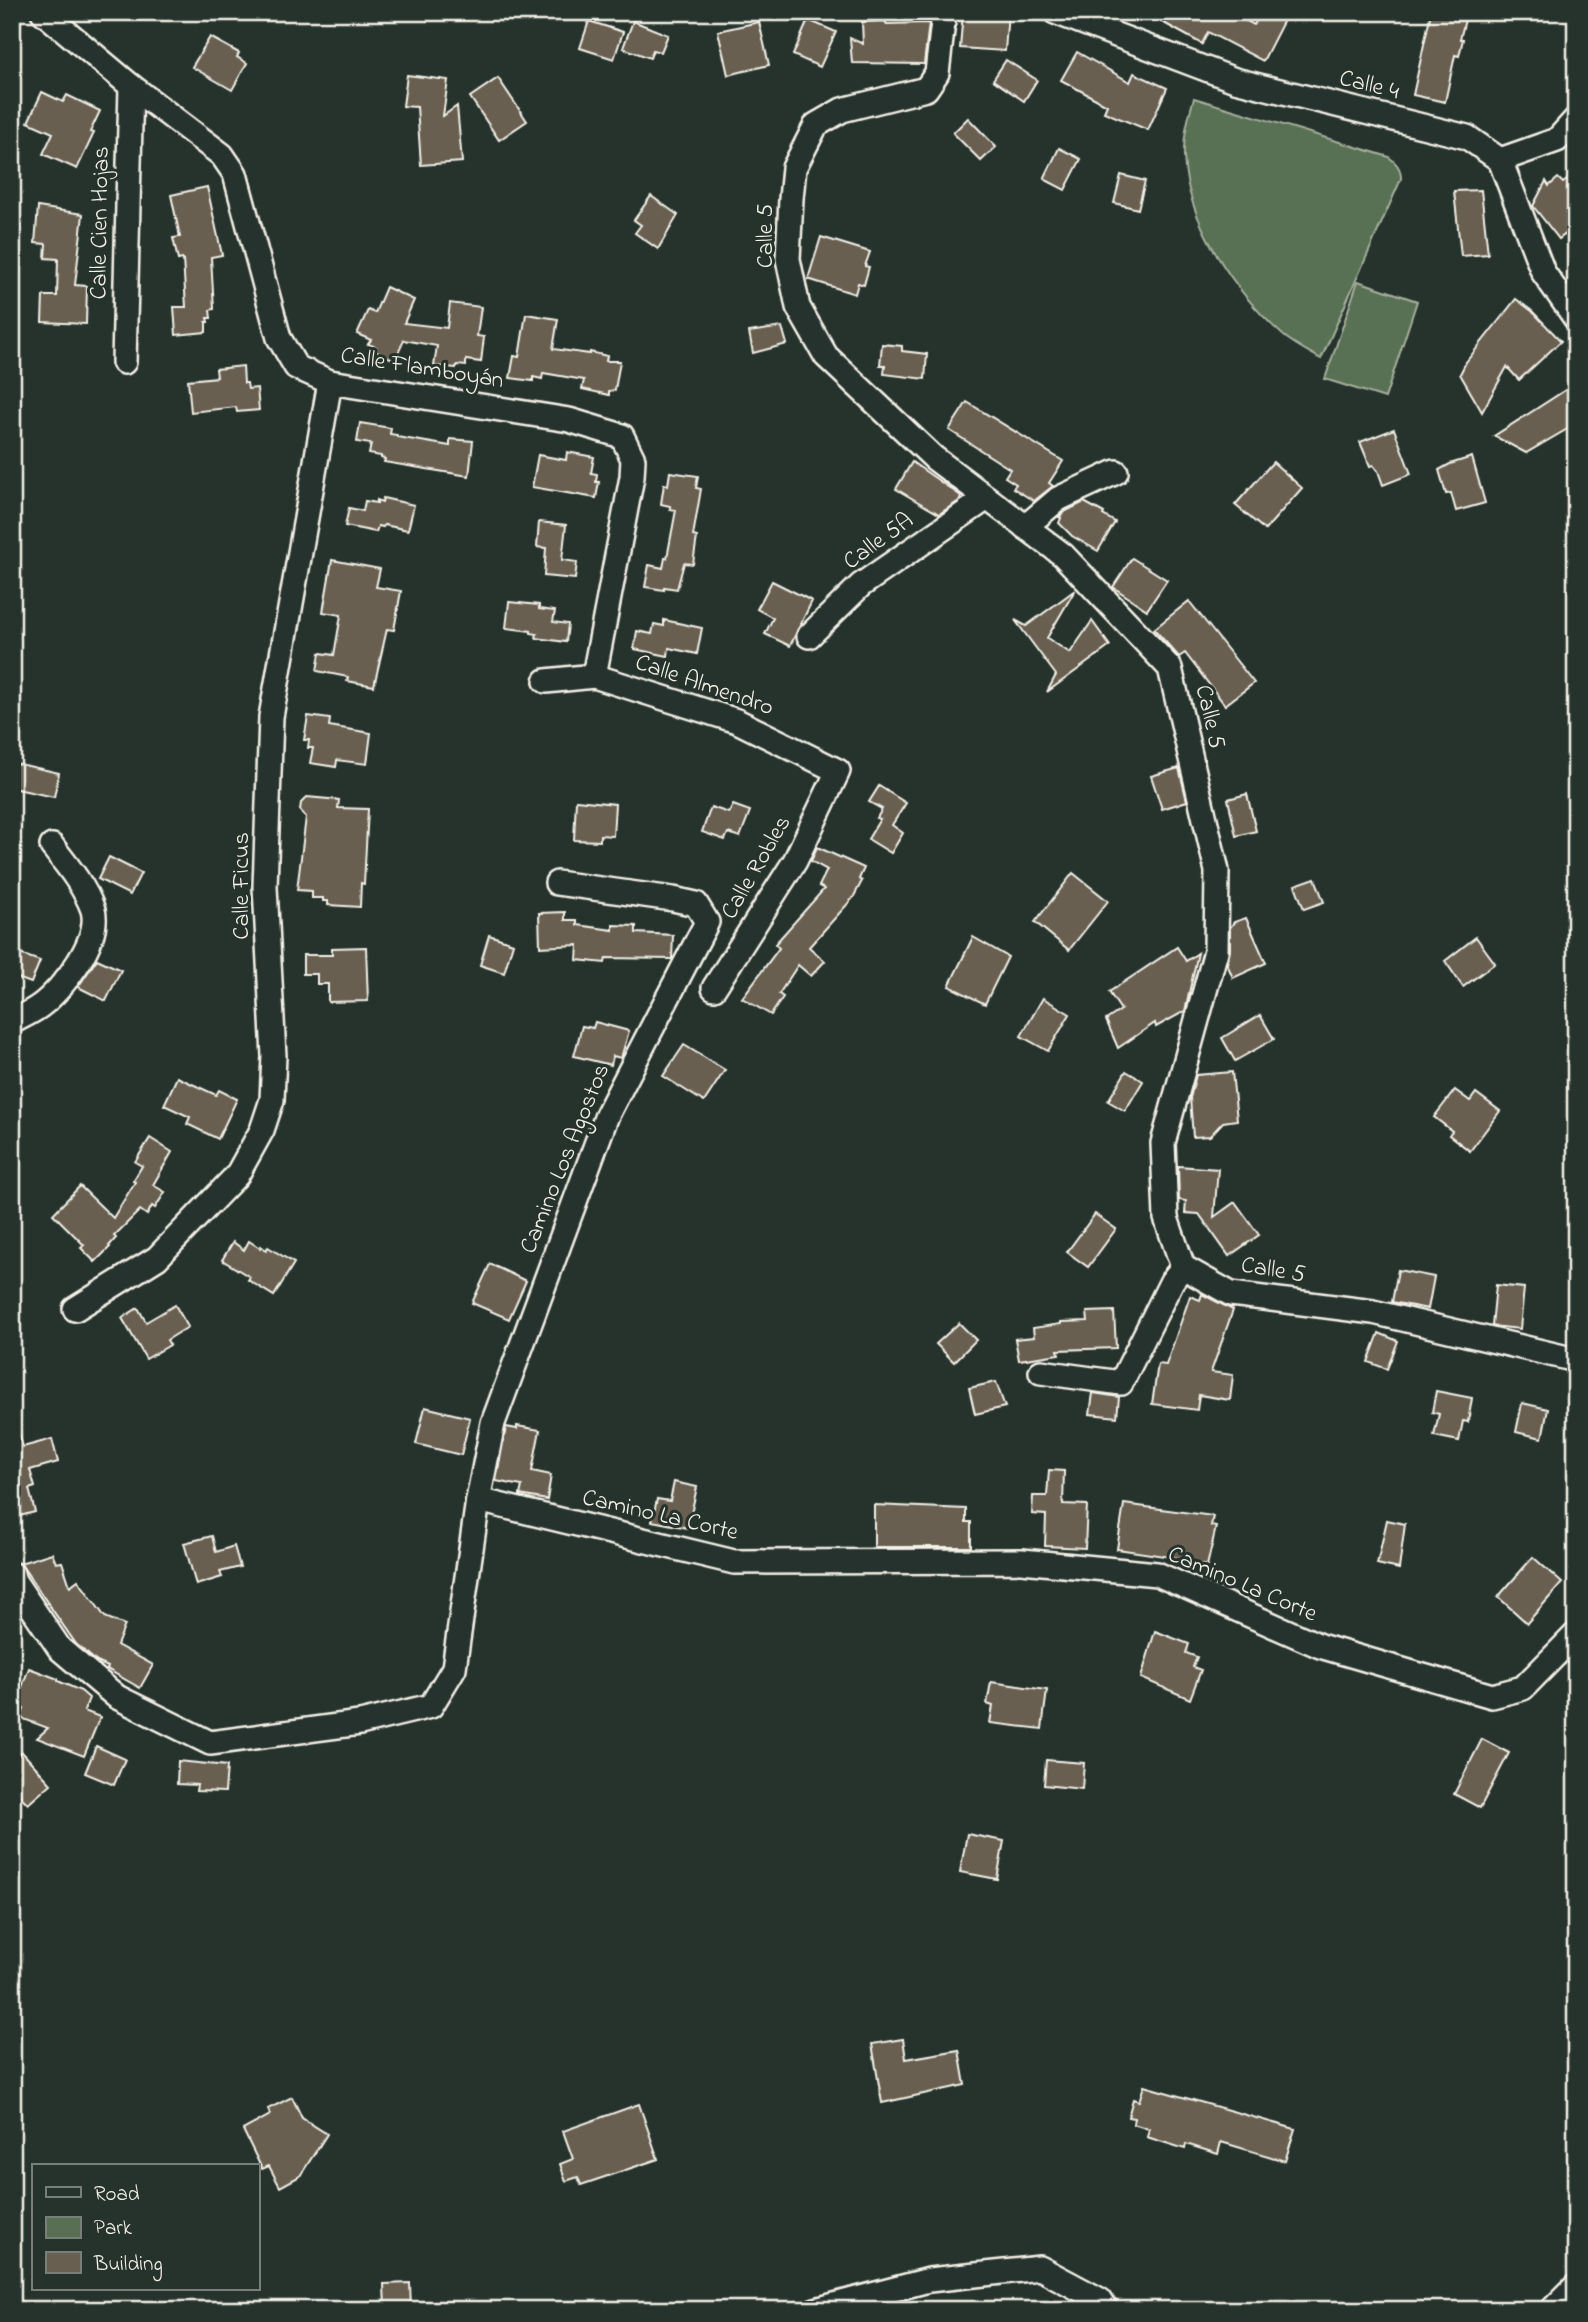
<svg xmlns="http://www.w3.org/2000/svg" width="1588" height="2322" font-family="'Indie Flower',sans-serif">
  <rect width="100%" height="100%" fill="#26332d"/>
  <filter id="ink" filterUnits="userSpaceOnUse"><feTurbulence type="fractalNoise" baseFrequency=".0143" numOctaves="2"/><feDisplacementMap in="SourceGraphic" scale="14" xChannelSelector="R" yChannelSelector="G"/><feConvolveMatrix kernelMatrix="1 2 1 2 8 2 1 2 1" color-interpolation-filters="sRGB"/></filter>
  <g filter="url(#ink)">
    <!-- green -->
    <g fill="#586f53" stroke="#a6b09e" stroke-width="2">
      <path d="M1194 98 1389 157C1397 164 1401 168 1401 179L1321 359C1309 352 1295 345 1284 336 1235 293 1187 223 1184 156 1183 136 1188 117 1194 98Z"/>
      <polygon points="1358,281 1417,301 1385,398 1325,379"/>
    </g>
    <!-- building -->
    <g fill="#685f51" stroke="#f4f1e8" stroke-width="2">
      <polygon points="963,12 1008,12 1005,51 960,48"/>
      <polygon points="1144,12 1230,12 1254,25 1261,12 1281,12 1278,19 1283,22 1263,61 1208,32 1202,44"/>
      <polygon points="1431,12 1467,12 1460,39 1463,39 1459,56 1455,55 1445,102 1413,95"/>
      <polygon points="808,20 836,32 820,67 793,55"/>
      <polygon points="589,21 623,32 614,59 580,48"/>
      <polygon points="633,21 668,35 661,52 653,50 650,58 623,48"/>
      <polygon points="886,21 886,24 929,23 924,64 852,63 850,38 863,44 862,22"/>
      <polygon points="759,22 769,65 728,75 718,31"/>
      <polygon points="210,37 239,53 237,57 247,63 232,90 192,67"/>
      <polygon points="1077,52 1130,82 1134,73 1167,88 1148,130 1104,112 1107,105 1061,80"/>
      <polygon points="1006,60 1037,80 1024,101 993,80"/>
      <polygon points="407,75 448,80 443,116 457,106 462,162 421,165 417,107 403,106"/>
      <polygon points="498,78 527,121 499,140 470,97"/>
      <polygon points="42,92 63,102 67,95 100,111 90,132 94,133 77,169 43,154 53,133 28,122"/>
      <polygon points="968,118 996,147 981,161 953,133"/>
      <polygon points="1059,148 1081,159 1065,190 1044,179"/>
      <polygon points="1576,173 1576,226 1559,239 1533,206 1546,181 1549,186 1558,178 1563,183"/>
      <polygon points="1121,175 1145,181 1138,209 1114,203"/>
      <polygon points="207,187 222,255 211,257 214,309 210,310 211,318 207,318 208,322 206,322 206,332 176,335 174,307 186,307 183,259 178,260 173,238 180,237 171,195"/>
      <polygon points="1481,190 1488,254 1461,256 1454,191"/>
      <polygon points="651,196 678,215 658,249 635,233 641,225 634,220"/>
      <polygon points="38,207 83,214 75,285 87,286 86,324 42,322 43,296 57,296 58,259 45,258 46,244 35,243"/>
      <polygon points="821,237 870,252 865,266 869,267 864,285 858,283 855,294 808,279"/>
      <polygon points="386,287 414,300 404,323 447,328 450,303 481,307 477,336 484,337 481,362 466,360 466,366 457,365 456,368 434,366 437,346 404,340 395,360 374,351 376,347 368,344 371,340 357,334 368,310 375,313"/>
      <polygon points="1516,299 1532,311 1561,341 1519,380 1507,367 1482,412 1460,374 1466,362"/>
      <polygon points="526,314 558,319 553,349 590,354 590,352 607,356 606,361 620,361 615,390 609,391 609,395 582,389 584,380 543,373 542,379 533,377 533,381 510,378 514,356 519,357"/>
      <polygon points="782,327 787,344 753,353 749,332"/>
      <polygon points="882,344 902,346 902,351 927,354 925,379 884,374 885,365 880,365"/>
      <polygon points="243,366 244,383 247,383 248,389 257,388 259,410 237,412 236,407 191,412 188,380 217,377 216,369"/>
      <polygon points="1567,389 1576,403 1576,424 1526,453 1494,436"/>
      <polygon points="967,402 1063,461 1049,483 1053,486 1034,501 1013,488 1016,484 1005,477 1010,469 949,430"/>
      <polygon points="360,423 391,428 390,434 397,435 397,437 450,446 450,439 473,441 469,476 384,462 385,459 381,458 381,456 369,454 371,444 357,442"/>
      <polygon points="1394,429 1411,474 1383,485 1378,471 1373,465 1370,466 1360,442"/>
      <polygon points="567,452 594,457 591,473 597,474 596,482 599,482 596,498 532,487 538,455 566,460"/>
      <polygon points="1472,457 1485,503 1456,511 1451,493 1446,494 1439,470 1450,464"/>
      <polygon points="912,462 961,496 959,501 939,514 896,489"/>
      <polygon points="1273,462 1302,488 1265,530 1235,505"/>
      <polygon points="670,472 698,476 696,488 701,489 693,536 697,537 693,564 684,563 677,589 664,587 664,590 645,587 649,565 663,568 665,558 667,558 676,510 670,509 670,506 661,504 664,484 668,485"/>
      <polygon points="383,498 414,505 408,530 384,525 383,527 378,526 376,532 345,526 349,508 363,511 365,501 377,503 377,500 382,502"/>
      <polygon points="1084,502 1104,513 1103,515 1115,522 1098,551 1072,536 1059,523 1061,518 1059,517 1066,511"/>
      <polygon points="539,522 566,525 562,560 577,562 575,579 544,576 546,548 537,547"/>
      <polygon points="1132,558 1167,580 1147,610 1113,587"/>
      <polygon points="332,560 380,569 376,587 401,591 394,630 387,629 374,686 347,681 348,677 317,671 320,653 334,655 341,615 323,612"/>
      <polygon points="772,581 812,601 790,646 765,634 773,618 757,609"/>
      <polygon points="1075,590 1047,638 1070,653 1092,621 1110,646 1047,692 1056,675 1015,620 1026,626"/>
      <polygon points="1189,601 1254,683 1225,705 1185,653 1179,657 1154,629"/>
      <polygon points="509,602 539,605 539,609 555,611 553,622 568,624 566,642 536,638 537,634 531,633 531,631 506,628"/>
      <polygon points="664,620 702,628 697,654 669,648 668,656 634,649 637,631 652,634 654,624 664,626"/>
      <polygon points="308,716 330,719 329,726 371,733 367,764 337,760 336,767 310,763 313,748 308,748 309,740 304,740"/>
      <polygon points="15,763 59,773 54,797 12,788"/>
      <polygon points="1179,768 1187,801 1162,809 1151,776"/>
      <polygon points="879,786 906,803 892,825 903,833 891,853 868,839 880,819 877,818 882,809 869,802"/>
      <polygon points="1247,794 1256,831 1236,836 1228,799"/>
      <polygon points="307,797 339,800 338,808 368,809 364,884 361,883 360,907 328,905 328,901 323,901 323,898 312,898 312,891 297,890 306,817 300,810 301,803"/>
      <polygon points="576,800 615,804 613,836 600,835 600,841 574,840"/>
      <polygon points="733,805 750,811 740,837 728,833 725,840 702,832 711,807 729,813"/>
      <polygon points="817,847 864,868 859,879 862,881 853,898 809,947 825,961 811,976 798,965 779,994 783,997 771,1015 742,998 779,948 775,944 824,889 819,886 827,870 811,861"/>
      <polygon points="109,857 141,873 130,895 98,879"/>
      <polygon points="1073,873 1108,901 1069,950 1035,922"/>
      <polygon points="1315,878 1324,902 1304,909 1295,885"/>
      <polygon points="565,912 565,920 577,920 577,925 613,930 613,925 636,926 636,933 673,935 672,959 606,958 605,963 577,960 578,945 540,947 539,913"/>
      <polygon points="1246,918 1266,963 1233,978 1227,964 1230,951 1230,928 1234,922"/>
      <polygon points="489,935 513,943 504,973 480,965"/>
      <polygon points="973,937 1008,957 985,1004 949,986"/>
      <polygon points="1476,937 1495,963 1463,987 1445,961"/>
      <polygon points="366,947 368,1001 328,1002 328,984 317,984 317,974 303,974 303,955 332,955 332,948"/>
      <polygon points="1177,947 1186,961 1198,953 1185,1011 1156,1027 1155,1023 1118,1048 1106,1020 1121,1010 1109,992"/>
      <polygon points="12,951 40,961 31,983 12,976"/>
      <polygon points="97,959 121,970 106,1001 78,987"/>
      <polygon points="1043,998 1070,1014 1048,1051 1021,1036"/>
      <polygon points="1260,1015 1274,1039 1235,1061 1222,1038"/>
      <polygon points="595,1022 629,1031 621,1058 613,1056 611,1065 574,1056 582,1026 593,1028"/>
      <polygon points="684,1045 725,1070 704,1102 663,1076"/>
      <polygon points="1126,1071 1143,1081 1125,1111 1108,1101"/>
      <polygon points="1232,1072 1237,1120 1223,1122 1210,1136 1193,1137 1190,1098 1196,1075"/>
      <polygon points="177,1077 216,1095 219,1090 237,1099 218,1139 187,1124 190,1117 164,1105"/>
      <polygon points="1455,1090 1470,1101 1476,1093 1500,1111 1470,1151 1449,1135 1452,1131 1434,1117"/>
      <polygon points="150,1138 172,1152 153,1185 165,1192 155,1208 152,1206 147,1215 140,1210 114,1236 116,1238 109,1246 110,1247 95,1262 81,1248 84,1245 53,1214 80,1186 113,1218 135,1182 133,1181 142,1166 135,1162"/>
      <polygon points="1178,1166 1218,1169 1214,1217 1235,1202 1259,1235 1229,1256 1199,1214 1185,1213 1186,1201 1179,1200"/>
      <polygon points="1095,1214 1116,1229 1088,1267 1067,1252"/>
      <polygon points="249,1241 260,1248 261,1246 266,1250 268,1247 294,1263 274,1296 248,1280 250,1277 222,1260 233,1242 244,1250"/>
      <polygon points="490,1264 526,1281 509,1319 472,1303"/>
      <polygon points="1398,1270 1434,1277 1428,1309 1392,1302"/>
      <polygon points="1496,1285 1524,1288 1520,1329 1492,1326"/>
      <polygon points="1202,1294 1233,1310 1211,1372 1233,1375 1230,1400 1199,1395 1197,1410 1152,1404 1158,1364 1166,1365 1190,1296 1200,1300"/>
      <polygon points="175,1305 188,1327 167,1340 170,1345 146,1359 122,1318 138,1308 146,1322"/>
      <polygon points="1114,1311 1116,1348 1058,1350 1059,1354 1019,1360 1015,1339 1034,1337 1033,1328 1061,1324 1061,1322 1088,1321 1087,1312"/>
      <polygon points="959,1323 976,1340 954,1362 936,1344"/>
      <polygon points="1379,1333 1398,1341 1387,1369 1368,1362"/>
      <polygon points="996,1382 1005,1407 975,1414 969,1388"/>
      <polygon points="1436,1391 1472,1398 1468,1422 1463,1421 1459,1441 1434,1436 1439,1414 1432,1412"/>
      <polygon points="1093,1393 1119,1397 1117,1417 1090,1414"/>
      <polygon points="1522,1403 1548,1409 1542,1438 1516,1432"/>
      <polygon points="425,1407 470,1418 461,1455 416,1444"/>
      <polygon points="517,1426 540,1430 532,1471 551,1475 547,1500 520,1495 522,1486 496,1481 506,1427 517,1429"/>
      <polygon points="12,1427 17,1427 23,1447 52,1439 58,1462 30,1470 35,1487 29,1489 35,1512 12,1518"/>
      <polygon points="1049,1470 1064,1471 1063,1504 1087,1505 1085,1548 1045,1546 1046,1515 1032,1514 1033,1496 1047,1496"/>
      <polygon points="674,1482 697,1487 688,1528 652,1521 657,1499 670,1501"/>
      <polygon points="1124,1504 1213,1516 1211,1526 1216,1527 1207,1566 1178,1560 1178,1558 1117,1549"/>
      <polygon points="874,1505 966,1509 966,1522 971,1522 971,1547 874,1547"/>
      <polygon points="1387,1520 1405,1524 1399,1569 1377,1564"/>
      <polygon points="212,1536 216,1552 234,1546 240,1567 220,1572 222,1577 196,1585 184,1543"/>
      <polygon points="52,1553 56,1563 62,1562 70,1586 78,1580 105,1617 125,1625 117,1645 153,1665 140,1688 107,1669 108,1667 97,1662 76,1644 20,1563"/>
      <polygon points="1533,1557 1562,1583 1527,1623 1498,1597"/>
      <polygon points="1155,1631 1189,1644 1186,1653 1197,1657 1193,1667 1201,1670 1190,1699 1141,1678"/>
      <polygon points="29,1668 58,1679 58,1681 81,1691 89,1698 84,1711 100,1717 84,1756 37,1738 48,1728 21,1718 24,1709 15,1706"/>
      <polygon points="991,1682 1047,1690 1042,1729 990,1723 993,1706 987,1704"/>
      <polygon points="1482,1739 1509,1753 1480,1808 1454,1794"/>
      <polygon points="96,1746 125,1759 114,1785 85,1773"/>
      <polygon points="22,1752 51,1784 28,1804 12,1787 12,1761"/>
      <polygon points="1046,1760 1084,1763 1082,1789 1044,1785"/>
      <polygon points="178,1761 227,1766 225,1792 196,1791 197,1785 177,1784"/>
      <polygon points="967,1834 1004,1841 997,1879 960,1872"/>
      <polygon points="903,2039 906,2059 959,2050 965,2085 882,2103 872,2044"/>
      <polygon points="1144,2086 1295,2129 1285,2161 1221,2142 1218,2154 1186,2144 1185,2149 1147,2137 1149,2129 1133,2124 1134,2118 1128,2117 1133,2099 1139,2101"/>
      <polygon points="292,2097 302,2118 327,2134 300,2176 280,2187 269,2166 262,2169 243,2130 270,2115 268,2109"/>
      <polygon points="639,2104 658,2159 581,2185 578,2177 566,2181 560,2164 573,2159 563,2131"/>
      <polygon points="410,2283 411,2308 385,2309 384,2284"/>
    </g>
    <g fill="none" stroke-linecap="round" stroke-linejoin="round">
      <defs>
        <g id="minor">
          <polyline points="43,12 131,86 222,155 235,174 279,338 296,367 330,382 569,420 622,436 633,459 632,477 594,676"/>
          <polyline points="941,12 943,22 937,73 926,89 842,110 816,125 794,168 791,199 788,259 798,307 826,356 934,458 1063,555 1170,668 1217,871 1216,951 1163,1143 1166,1218 1183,1267 1231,1294 1373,1312 1576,1360"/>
          <polyline points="1055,12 1235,80 1467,137 1500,160 1543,272 1576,319"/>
          <polyline points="1500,160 1557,140 1576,119"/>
          <polyline points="124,362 131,86"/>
          <polyline points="1025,527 1058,499 1116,472"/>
          <polyline points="809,636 861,585 987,498"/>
          <polyline points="546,681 594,676 737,721 838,771 795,861 714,988"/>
          <path d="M12 1022C21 1017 32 1012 40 1006 63 989 101 940 93 910 85 887 67 865 52 846"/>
          <polyline points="75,1309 157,1258 237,1175 262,1130 272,1100 274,1056 265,887 271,717 330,382"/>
          <polyline points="1041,1372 1121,1383 1172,1281 1183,1267"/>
          <polyline points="478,1500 734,1562 1022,1561 1157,1574 1320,1646 1492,1696 1523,1688 1576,1634"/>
          <polyline points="12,1574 14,1581 60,1649 117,1697 210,1743 360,1723 431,1706 454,1668 478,1500 493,1423 607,1115 707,922 696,904 673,899 557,883"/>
          <polyline points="815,2310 929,2280 1040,2268 1100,2300 1106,2310"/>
          <polyline points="1552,2310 1576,2286"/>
        </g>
      </defs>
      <!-- minor casing -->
      <use href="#minor" stroke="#f4f1e8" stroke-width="28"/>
      <!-- minor -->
      <use href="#minor" stroke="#26332d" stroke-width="23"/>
    </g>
  </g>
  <g text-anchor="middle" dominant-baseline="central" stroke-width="6" stroke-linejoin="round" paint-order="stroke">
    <!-- street labels -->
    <g font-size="24" fill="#f4f1e8" stroke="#26332d">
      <text transform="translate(1369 86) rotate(14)">Calle 4</text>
      <text transform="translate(101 223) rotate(-89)">Calle Cien Hojas</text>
      <text transform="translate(766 236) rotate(-90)">Calle 5</text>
      <text transform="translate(422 369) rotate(9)">Calle Flamboyán</text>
      <text transform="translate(879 542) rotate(-36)">Calle 5A</text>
      <text transform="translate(704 686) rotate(19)">Calle Almendro</text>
      <text transform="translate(1209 717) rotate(77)">Calle 5</text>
      <text transform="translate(757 868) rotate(-60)">Calle Robles</text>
      <text transform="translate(242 886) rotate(-90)">Calle Ficus</text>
      <text transform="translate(566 1159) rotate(-68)">Camino Los Agostos</text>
      <text transform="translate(1273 1271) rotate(9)">Calle 5</text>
      <text transform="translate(660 1516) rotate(13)">Camino La Corte</text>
      <text transform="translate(1242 1585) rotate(23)">Camino La Corte</text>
    </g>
  </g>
  <!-- margin -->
  <rect width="1588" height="2322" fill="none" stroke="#26332d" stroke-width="42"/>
  <rect x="21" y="21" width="1546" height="2280" fill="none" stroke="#f4f1e8" stroke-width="2.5" filter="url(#ink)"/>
  <!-- legend -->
  <rect x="32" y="2164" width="228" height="126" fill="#26332d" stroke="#787f78" stroke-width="2"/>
  <rect x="46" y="2187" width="35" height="10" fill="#26332d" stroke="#787f78" stroke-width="2"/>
  <text x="94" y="2200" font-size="21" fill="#f4f1e8">Road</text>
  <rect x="46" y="2217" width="35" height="21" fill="#586f53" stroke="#787f78" stroke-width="2"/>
  <text x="94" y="2234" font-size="21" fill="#f4f1e8">Park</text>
  <rect x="46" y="2252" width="35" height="21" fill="#685f51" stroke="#787f78" stroke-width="2"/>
  <text x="94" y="2270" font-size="21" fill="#f4f1e8">Building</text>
</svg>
